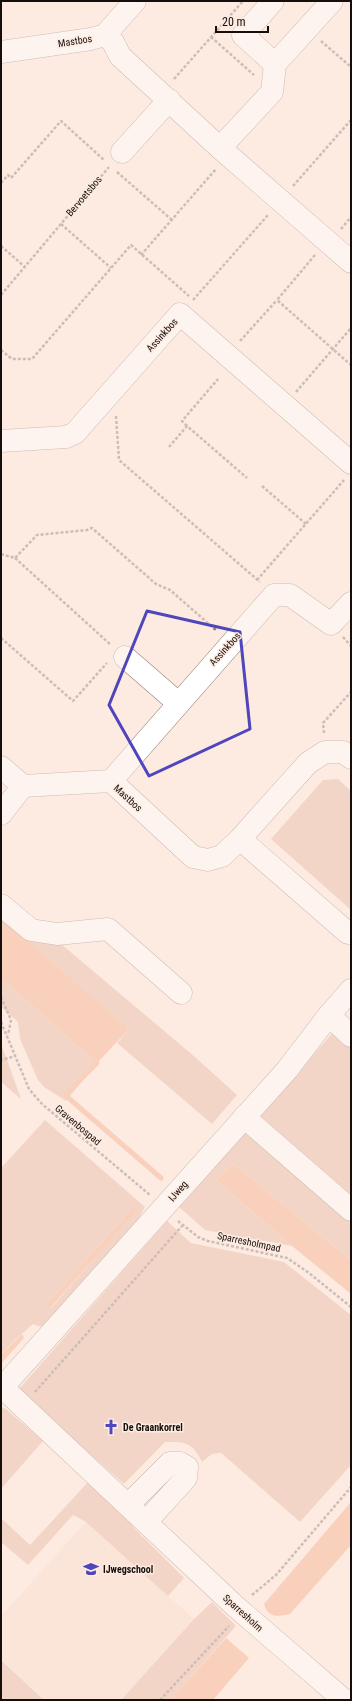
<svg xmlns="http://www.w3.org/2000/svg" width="352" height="1701" font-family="'Roboto Condensed',sans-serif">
  <rect width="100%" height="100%" fill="#fdebe2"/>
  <!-- built -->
  <polygon fill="#f9dbcc" points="86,1522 194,1619 120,1700 45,1700 1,1659 1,1616"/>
  <!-- green -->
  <g fill="#e6bba6" fill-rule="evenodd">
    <polygon points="338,779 351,791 351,910 271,839 323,780"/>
    <polygon points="21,935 54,938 195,1057 237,1095 212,1124 117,1043 129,1029"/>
    <polygon points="1,978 97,1063 66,1101 44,1087 38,1080 20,1039 18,1022 1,1007"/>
    <polygon points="334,1031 351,1047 351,1195 260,1116"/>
    <polygon points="1,1043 21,1099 1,1082"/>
    <path d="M45 1120 145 1207 136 1223 57 1312 41 1327 33 1324 15 1340 1 1355V1168ZM134 1206 137 1209 51 1308 46 1305Z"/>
    <polygon points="245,1133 351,1223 351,1260 233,1164 216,1180 292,1246 205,1230 179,1207"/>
    <path d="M167 1221 191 1243 284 1262 351 1315V1465L300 1522 221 1453 212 1454 202 1462C192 1442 186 1442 165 1442L124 1484 18 1390Z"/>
    <polygon points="1,1407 6,1409 43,1441 1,1489"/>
    <polygon points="89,1481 117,1500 134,1528 184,1578 168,1596 86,1522 73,1515 28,1565 1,1542 1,1518 30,1545"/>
    <polygon points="212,1602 236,1626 170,1700 121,1700 194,1619"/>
    <polygon points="1,1660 44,1700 1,1700"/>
  </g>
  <!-- water -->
  <g fill="#f2b08e">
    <polygon points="1,917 129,1029 97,1063 1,978"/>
    <polygon points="233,1164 351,1260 351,1294 292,1246 216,1180"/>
    <polygon points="134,1206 138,1209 50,1308 46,1305"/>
    <polygon points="22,1334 24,1338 1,1364 1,1355"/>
    <path d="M351 1502V1545L290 1614C277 1617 268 1618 264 1604Z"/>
    <polygon points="226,1638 249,1658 213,1700 170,1700"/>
  </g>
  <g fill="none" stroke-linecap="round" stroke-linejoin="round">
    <!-- stream -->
    <polyline stroke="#f2b08e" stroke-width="5" points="97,1063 65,1095 161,1178"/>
    <defs>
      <g id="minor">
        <polyline points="273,1 243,35 275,64"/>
        <polyline points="105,35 113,42 120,56 220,148 351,262"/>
        <polyline points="1,52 91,39 105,35 135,1"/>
        <polyline points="220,148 272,92 275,64 332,1"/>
        <polyline points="122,152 169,100"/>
        <polyline points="1,441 66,437 75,433 180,314 351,463"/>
        <polyline points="125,657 178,703"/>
        <polyline points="1,767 23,786 111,781 193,857 208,860 222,856 240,839 308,763 325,752 343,752 351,758"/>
        <polyline points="111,781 274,595 290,595 331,624 351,603"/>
        <polyline points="1,814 23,786"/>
        <polyline points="240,839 348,933"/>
        <polyline points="1,905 31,930 57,934 108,929 181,993"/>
        <polyline points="329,1015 351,1036"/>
        <polyline points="244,1117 351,1210"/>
        <polyline points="2,1387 235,1606 344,1700"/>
        <polyline points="1,1389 287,1070 329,1015 351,990"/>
        <polyline points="128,1505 170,1463 180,1463 187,1467 186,1478 146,1522"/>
      </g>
    </defs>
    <!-- minor casing -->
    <use href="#minor" stroke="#948076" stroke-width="23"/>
    <!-- path -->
    <g stroke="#92857f" stroke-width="2.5" stroke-dasharray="3 2" stroke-linecap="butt">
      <polyline points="211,37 254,75"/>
      <polyline points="321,41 351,67"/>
      <polyline points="174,79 243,1"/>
      <polyline points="117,172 172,220"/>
      <polyline points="1,183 8,175 11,178 61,121 104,160"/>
      <polyline points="293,186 351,120"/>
      <polyline points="61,224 111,268"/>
      <polyline points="341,229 351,217"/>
      <polyline points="1,246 25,267"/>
      <polyline points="141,255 216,169"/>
      <polyline points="315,255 277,300 351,365"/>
      <polyline points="1,295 109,167"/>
      <polyline points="193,300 268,215"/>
      <polyline points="240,341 277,300"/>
      <polyline points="1,350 12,359 32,359 131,245 189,296"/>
      <polyline points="296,392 351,328"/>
      <polyline points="116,416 119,460 260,582"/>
      <polyline points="187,426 182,421 218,379"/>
      <polyline points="169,447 187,426 247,478"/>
      <polyline points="262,486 306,524"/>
      <polyline points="1,554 15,558 37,535 87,530 92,528 156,584 170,590 217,631"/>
      <polyline points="15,558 111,645"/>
      <polyline points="257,580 344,480"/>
      <polyline points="343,637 351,646"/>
      <polyline points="1,638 73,701 107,663"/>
      <polyline points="324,733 323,723 351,692"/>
      <polyline points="1,997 11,1020 8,1035"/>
      <polyline points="1,1022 29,1089 42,1104 150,1195"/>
      <polyline points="1,1058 2,1060 15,1056"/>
      <polyline points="178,1221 198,1237 208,1241 287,1258 309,1273 351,1307"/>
      <polyline points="35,1392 182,1226"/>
      <polyline points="252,1595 276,1575 351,1487"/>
      <polyline points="160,1700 229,1626"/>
    </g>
    <!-- minor -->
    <use href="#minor" stroke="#fff" stroke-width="22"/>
  </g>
  <!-- marked area -->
  <path d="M0 0H352V1701H0ZM147 611 240 632 250 729 149 776 109 705Z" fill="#fdebe2" fill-opacity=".55" fill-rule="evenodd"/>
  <path fill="none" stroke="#4f45bc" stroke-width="3" stroke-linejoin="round" d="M147 611 240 632 250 729 149 776 109 705Z"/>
  <!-- icons -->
  <defs>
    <symbol id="church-bare" viewBox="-9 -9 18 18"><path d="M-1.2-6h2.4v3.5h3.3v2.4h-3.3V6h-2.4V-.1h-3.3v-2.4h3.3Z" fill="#4f45bc" stroke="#fdebe2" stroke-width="2.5" paint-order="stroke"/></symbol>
    <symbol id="school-bare" viewBox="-9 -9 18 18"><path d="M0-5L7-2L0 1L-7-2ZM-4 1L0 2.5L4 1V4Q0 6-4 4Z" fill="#4f45bc" stroke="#fdebe2" stroke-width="2.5" paint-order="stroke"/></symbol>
  </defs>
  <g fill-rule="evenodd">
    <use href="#church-bare" x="100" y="1416" width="22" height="22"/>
    <use href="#school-bare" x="80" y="1558" width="22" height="22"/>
  </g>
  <g text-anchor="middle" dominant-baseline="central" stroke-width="3" stroke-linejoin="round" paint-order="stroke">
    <!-- street labels -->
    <g font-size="10" fill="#150e0a" stroke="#fdebe2">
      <text transform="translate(75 41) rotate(-9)">Mastbos</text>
      <text transform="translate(84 196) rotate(-50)">Bervoetsbos</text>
      <text transform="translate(162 335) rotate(-48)">Assinkbos</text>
      <text transform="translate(225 649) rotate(-48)">Assinkbos</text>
      <text transform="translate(128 798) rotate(42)">Mastbos</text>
      <text transform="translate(78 1125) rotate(40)">Gravenbospad</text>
      <text transform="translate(178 1191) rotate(-49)">IJweg</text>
      <text transform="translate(249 1242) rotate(12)">Sparresholmpad</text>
      <text transform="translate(243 1613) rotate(42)">Sparresholm</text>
    </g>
    <!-- poi labels -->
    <g font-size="10" font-weight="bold" fill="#150e0a" stroke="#fdebe2" text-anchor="start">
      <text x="123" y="1427">De Graankorrel</text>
      <text x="103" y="1569">IJwegschool</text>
    </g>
  </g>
  <!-- border -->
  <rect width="352" height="1701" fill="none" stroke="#150e0a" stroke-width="4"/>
  <!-- scale -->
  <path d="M216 26v6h52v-6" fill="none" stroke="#150e0a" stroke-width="2"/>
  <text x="222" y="26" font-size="12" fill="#150e0a" stroke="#fdebe2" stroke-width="3" paint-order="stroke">20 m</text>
</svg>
